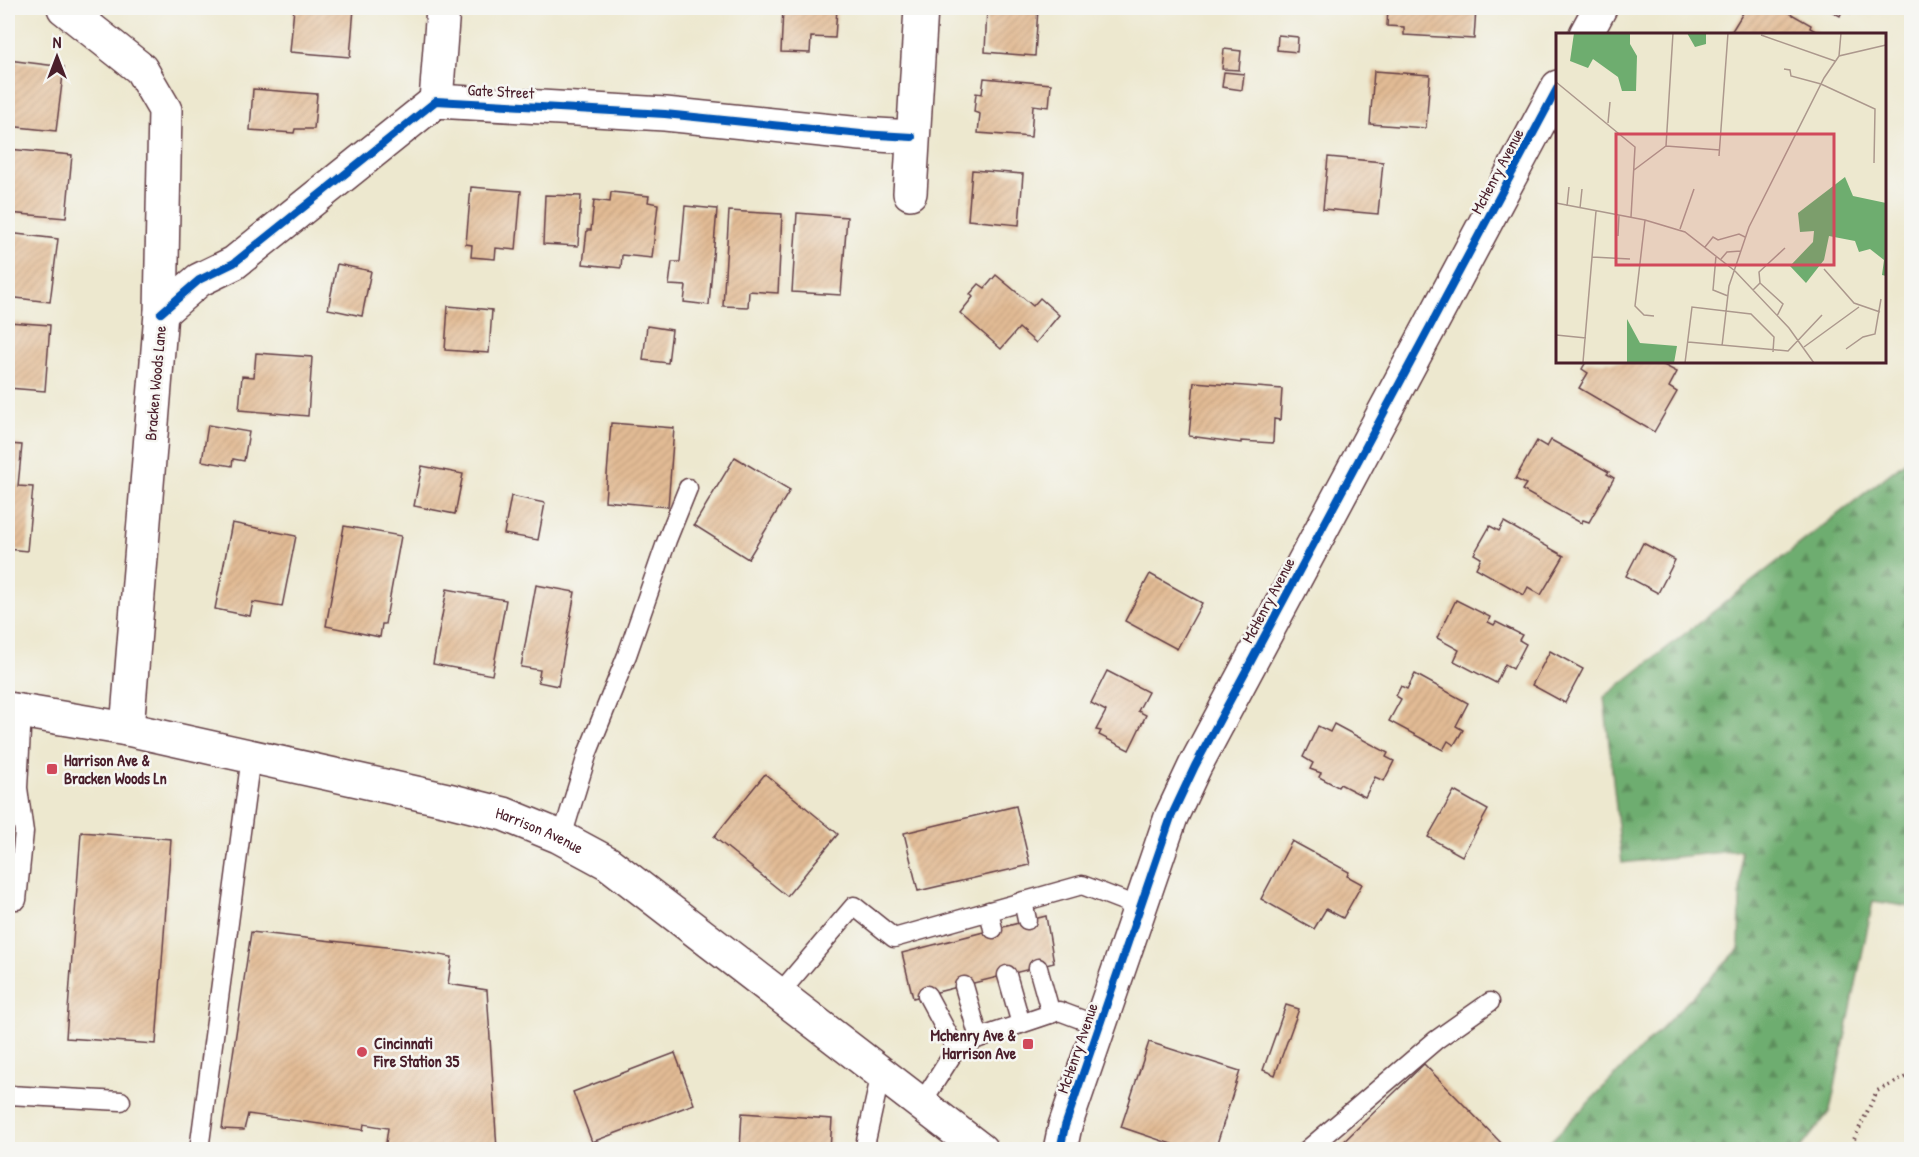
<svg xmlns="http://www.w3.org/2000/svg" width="1919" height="1157" font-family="'Patrick Hand',sans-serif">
  <defs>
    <pattern id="forest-firs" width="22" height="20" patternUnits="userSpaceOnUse" patternTransform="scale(1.5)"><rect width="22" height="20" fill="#6ead6f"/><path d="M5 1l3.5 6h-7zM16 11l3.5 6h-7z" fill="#5c8c5b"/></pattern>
    <pattern id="building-hatch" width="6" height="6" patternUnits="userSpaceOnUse" patternTransform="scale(1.5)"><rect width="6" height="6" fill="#e2bb94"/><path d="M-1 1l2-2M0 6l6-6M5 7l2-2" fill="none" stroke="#c3a080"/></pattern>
  </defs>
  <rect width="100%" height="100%" fill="#f6f6f2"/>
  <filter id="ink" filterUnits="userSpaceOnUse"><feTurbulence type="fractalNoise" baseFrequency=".0167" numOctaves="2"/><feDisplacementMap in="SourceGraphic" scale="12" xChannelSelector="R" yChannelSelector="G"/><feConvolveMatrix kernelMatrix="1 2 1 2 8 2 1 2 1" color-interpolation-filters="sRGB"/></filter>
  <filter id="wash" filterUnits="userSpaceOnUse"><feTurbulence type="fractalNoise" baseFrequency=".008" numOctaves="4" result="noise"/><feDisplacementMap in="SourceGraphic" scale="24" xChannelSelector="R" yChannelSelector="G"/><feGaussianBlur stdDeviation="1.35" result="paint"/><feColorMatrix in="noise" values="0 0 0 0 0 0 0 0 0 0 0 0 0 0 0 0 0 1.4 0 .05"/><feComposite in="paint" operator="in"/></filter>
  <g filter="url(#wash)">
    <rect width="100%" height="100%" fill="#ede8cf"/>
    <!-- forest -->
    <polygon fill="url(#forest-firs)" stroke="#5c664d" stroke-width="1.5" points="1911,457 1911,907 1873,901 1830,1111 1800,1149 1543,1149 1739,949 1741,850 1622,863 1604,697"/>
    <g id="blocks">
      <!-- building -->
      <g fill="url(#building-hatch)">
        <polygon points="294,8 354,8 350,57 290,52"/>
        <polygon points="783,8 837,8 835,38 811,37 810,53 781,52"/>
        <polygon points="987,8 1038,8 1035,56 985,52"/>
        <polygon points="1388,8 1476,8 1474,39 1404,35 1404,27 1387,26"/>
        <polygon points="1746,8 1781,8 1811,25 1810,28 1819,33 1730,34"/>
        <polygon points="1826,8 1856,8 1852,14 1843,9 1840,16"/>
        <polygon points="1278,35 1298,37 1297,52 1277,50"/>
        <polygon points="1224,49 1241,51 1239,70 1222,69"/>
        <polygon points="8,60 64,67 56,131 8,126"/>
        <polygon points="1374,71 1430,75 1426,128 1370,124"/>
        <polygon points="1224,72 1244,74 1242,90 1222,87"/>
        <polygon points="984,78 1051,84 1049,107 1033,105 1031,137 978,133 980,114 974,112 976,93 982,94"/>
        <polygon points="253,89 317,94 314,129 295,129 294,133 250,130"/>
        <polygon points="8,149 72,155 66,218 8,213"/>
        <polygon points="1328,157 1383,162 1378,214 1323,209"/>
        <polygon points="972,170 1023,174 1019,225 968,220"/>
        <polygon points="471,187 521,191 516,250 496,248 495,259 471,257 472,245 466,244"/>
        <polygon points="611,192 649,196 648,202 658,204 652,258 622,255 621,268 583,264 587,230 591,230 594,200 610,202"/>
        <polygon points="545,195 581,196 578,246 543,244"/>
        <polygon points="685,206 717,209 709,305 684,302 686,286 669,285 672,262 680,262"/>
        <polygon points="729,211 782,214 778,293 749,291 748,307 723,306"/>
        <polygon points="797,213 847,217 841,295 792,292"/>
        <polygon points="8,233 58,239 50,302 8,297"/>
        <polygon points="337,264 371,271 362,316 328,309"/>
        <polygon points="996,275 1033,306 1040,298 1059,315 1036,343 1019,328 1001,349 960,313 973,297 970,294 979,284 985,288"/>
        <polygon points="448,306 492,310 489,353 445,350"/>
        <polygon points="8,322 50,325 45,391 8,388"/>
        <polygon points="647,326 672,330 668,363 643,360"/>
        <polygon points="256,353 312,357 308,416 239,410 242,376 254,377"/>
        <polygon points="1586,362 1658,362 1677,372 1669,387 1677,392 1654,432 1579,388 1588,373 1582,369"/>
        <polygon points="1194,382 1282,389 1280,420 1274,419 1273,443 1241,441 1241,443 1189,436"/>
        <polygon points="611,423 674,428 668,507 605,501"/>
        <polygon points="208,425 249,432 244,461 233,459 232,466 202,461"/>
        <polygon points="1551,440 1609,472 1607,474 1614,478 1589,522 1583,520 1581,523 1522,490 1526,484 1515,479 1537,441 1547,447"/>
        <polygon points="8,444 22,445 18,486 33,487 27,551 8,549"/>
        <polygon points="735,457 790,490 748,559 694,525"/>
        <polygon points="422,466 463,474 455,514 414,506"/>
        <polygon points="511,496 545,503 538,540 504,534"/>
        <polygon points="1504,522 1564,556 1541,595 1528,587 1524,595 1476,568 1481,558 1474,554 1490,526 1499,531"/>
        <polygon points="232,523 296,536 282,607 253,602 250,616 215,609"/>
        <polygon points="344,526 401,536 385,624 382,624 380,637 326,626"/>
        <polygon points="1643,543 1675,560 1658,593 1626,576"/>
        <polygon points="1150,574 1202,603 1177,649 1125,621"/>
        <polygon points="536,585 575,592 558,686 538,682 540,670 521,667"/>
        <polygon points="447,589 506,600 492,675 433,664"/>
        <polygon points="1456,600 1490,617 1488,622 1494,625 1496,622 1522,635 1519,640 1526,644 1513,669 1505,664 1496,683 1454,661 1459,650 1437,638"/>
        <polygon points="1550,651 1583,669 1565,703 1532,685"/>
        <polygon points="1107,671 1148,692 1138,711 1146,715 1129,750 1099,735 1101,731 1096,730 1106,711 1091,703"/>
        <polygon points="1415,674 1468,703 1456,726 1463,730 1454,745 1448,741 1443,750 1389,721 1401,699 1396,696 1401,686 1407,689"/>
        <polygon points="1334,724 1388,753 1386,757 1394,761 1384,781 1375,777 1365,797 1340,784 1338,787 1319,777 1321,773 1310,769 1313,763 1303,757 1318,726 1330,732"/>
        <polygon points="765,774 838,834 787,896 714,837"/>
        <polygon points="1454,791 1488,810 1462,856 1428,837"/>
        <polygon points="1016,806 1030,865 918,891 904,833"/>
        <polygon points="81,832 171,839 156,1044 66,1038"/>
        <polygon points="1292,841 1349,872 1347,876 1362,884 1343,918 1326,909 1314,929 1261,899"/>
        <polygon points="1046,916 1054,963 913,998 902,953"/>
        <polygon points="251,932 404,949 452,957 448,984 487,990 497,1150 385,1150 388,1128 364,1124 363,1130 248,1114 244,1130 222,1129"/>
        <polygon points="1286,1005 1299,1009 1275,1075 1263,1070"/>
        <polygon points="1149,1042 1240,1071 1215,1150 1189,1150 1121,1127"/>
        <polygon points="675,1053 694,1104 592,1142 573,1092"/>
        <polygon points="1424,1064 1504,1146 1500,1150 1335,1150"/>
        <polygon points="742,1113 832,1119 830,1150 740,1150"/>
      </g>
    </g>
  </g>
  <g filter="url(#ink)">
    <use href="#blocks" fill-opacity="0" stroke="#623d44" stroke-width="1.5"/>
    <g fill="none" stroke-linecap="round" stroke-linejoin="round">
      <defs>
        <g id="lane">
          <polyline points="562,837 588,752 627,655 667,540 688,488"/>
          <polyline points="17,900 24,832 18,788 22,711"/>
          <polyline points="1023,901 1027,920"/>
          <polyline points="989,911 993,929"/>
          <polyline points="1038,968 1051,1014"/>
          <polyline points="1007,975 1021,1024"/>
          <polyline points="964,986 979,1038"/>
          <polyline points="779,994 854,906 894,938 1082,885 1139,907"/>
          <polyline points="927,995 956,1049"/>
          <polyline points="8,1095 121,1101"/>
          <polyline points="921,1104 956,1049 979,1038 1059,1011 1099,1026"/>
          <polyline points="199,1150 251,756"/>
          <polyline points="864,1150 881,1073"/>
          <polyline points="1307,1150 1436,1040 1490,1002"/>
        </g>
        <g id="street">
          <polyline points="64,8 141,69 165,110 161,313 127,729"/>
          <polyline points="1586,34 1600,8"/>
          <polyline points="436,101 443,8"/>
          <polyline points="910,193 921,8"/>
          <polyline points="161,313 199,280 234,263 436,101 665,114 861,134 912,137"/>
          <polyline points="1060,1150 1065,1126 1171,817 1195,766 1558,87"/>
        </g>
        <g id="secondary">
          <path id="s1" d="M8 709 127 729 448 800 504 814 558 836 608 863 981 1150"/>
        </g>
      </defs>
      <!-- lane casing -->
      <use href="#lane" stroke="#623d44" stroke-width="21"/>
      <!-- street casing -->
      <use href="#street" stroke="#623d44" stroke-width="36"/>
      <!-- secondary casing -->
      <use href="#secondary" stroke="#623d44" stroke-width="36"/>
      <!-- path -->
      <polyline stroke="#623d44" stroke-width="4" stroke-dasharray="1.5 4.5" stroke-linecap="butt" points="1849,1150 1877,1091 1912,1074"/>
      <!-- lane -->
      <use href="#lane" stroke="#fff" stroke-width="18"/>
      <!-- street -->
      <use href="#street" stroke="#fff" stroke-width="33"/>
      <!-- secondary -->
      <use href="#secondary" stroke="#fff" stroke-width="33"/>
      <defs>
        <g id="cycleway">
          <polyline points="161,313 199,280 234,263 436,101 665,114 861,134 912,137"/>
          <polyline points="1060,1150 1065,1126 1171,817 1195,766 1558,87"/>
        </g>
      </defs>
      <!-- cycleway casing -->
      <use href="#cycleway" stroke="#f6f6f2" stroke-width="11"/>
      <!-- cycleway -->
      <use href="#cycleway" stroke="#0057b8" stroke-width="8"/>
    </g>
  </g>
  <!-- markers -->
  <g fill="#d1495b" stroke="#f6f6f2" stroke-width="2">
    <rect x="46" y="763" width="12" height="12" rx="3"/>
    <rect x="1022" y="1038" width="12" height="12" rx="3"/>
    <circle cx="362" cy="1052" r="6"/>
  </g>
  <g text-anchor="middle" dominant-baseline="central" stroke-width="5" stroke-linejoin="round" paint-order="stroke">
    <!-- street labels -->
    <g font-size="16" fill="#4a1f2b" stroke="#f6f6f2">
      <text transform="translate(501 91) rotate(3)">Gate Street</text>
      <text transform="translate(1497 171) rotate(-62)">McHenry Avenue</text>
      <text transform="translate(155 383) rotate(-85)">Bracken Woods Lane</text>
      <text transform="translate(1268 600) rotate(-62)">McHenry Avenue</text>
      <text stroke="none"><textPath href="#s1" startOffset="546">Harrison Avenue</textPath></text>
      <text transform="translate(1077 1048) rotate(-71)">McHenry Avenue</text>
    </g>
    <!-- poi labels -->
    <g font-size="16" font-weight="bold" fill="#4a1f2b" stroke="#f6f6f2" text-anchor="start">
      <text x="64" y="760">Harrison Ave &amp;<tspan x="64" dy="18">Bracken Woods Ln</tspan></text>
      <text x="1016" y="1035" text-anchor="end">Mchenry Ave &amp;<tspan x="1016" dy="18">Harrison Ave</tspan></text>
      <text x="374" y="1043">Cincinnati<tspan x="374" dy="18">Fire Station 35</tspan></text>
    </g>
  </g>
  <!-- overview -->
  <g transform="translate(1556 33)">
    <rect width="330" height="330" fill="#ede8cf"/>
    <path d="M18 0H74V11L81 23 80 58H66L62 44 37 26 32 35 14 28ZM131 0H150V11L139 14ZM289 144 297 163 330 170V243L326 242 328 227 314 216 303 219 299 208 273 203 268 227 250 250 234 233 257 209 258 198 244 199 242 180ZM71 286 84 310 121 313 118 330H71Z" fill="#6ead6f"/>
    <path fill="none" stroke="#ac988d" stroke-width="1.5" d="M205 2 279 28M283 23 285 0M228 36 234 37 235 43 265 51 319 76 318 130M0 49 79 114 75 184M52 90 54 69M110 113 117 0M163 123 172 0M78 137 110 113 164 117M0 170 89 187 129 199 179 238 233 295 258 330M11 173 13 154M24 175 26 156M89 187 79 273 88 282 98 283M124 196 138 156M62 203 63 182M149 214 157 204 162 207 183 201 189 204M160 223 157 257 172 263M36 224 74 226M165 226 171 219 185 218M268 236 298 270 324 279M204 250 227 271 221 283M197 257 204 250 203 239 229 215M0 302 30 305M132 309 232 318 266 282M166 313 173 253 193 194 268 45 283 23 330 12M248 314 303 274M290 316 307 304 319 301 325 266M27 329 40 178M129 330 136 274 195 281 218 304 217 319"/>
    <path fill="#d1495b" fill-opacity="0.15" stroke="#d1495b" stroke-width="3" d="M60 101H278V232H60Z"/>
    <rect width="330" height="330" fill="none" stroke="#4a1f2b" stroke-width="3"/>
  </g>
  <!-- margin -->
  <rect width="1919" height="1157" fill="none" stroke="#f6f6f2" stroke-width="30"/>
  <!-- north arrow -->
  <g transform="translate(57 57)" stroke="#f6f6f2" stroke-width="4.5" paint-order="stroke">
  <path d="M0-4.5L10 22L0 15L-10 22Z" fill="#4a1f2b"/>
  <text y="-9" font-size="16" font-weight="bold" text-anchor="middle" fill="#4a1f2b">N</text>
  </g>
</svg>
